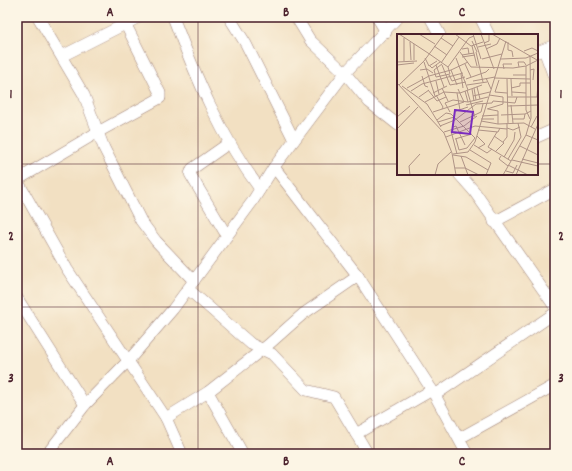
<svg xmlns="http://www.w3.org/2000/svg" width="572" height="471" font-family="Dekko,sans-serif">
  <rect width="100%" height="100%" fill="#fcf5e5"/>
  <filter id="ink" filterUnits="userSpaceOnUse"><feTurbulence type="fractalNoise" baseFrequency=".025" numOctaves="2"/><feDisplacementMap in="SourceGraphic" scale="8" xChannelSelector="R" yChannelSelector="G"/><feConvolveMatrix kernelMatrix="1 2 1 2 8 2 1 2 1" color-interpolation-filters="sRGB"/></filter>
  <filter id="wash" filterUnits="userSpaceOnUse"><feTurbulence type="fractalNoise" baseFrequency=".012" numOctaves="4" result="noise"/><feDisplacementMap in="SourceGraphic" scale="16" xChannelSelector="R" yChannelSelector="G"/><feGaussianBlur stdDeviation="0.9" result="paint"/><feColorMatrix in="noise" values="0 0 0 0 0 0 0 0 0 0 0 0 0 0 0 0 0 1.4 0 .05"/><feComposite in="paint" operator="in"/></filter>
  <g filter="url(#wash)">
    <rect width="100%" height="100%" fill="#f2e0c2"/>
  </g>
  <g filter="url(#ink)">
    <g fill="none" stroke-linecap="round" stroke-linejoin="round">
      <defs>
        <g id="minor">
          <polyline points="38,17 84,95 104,148 141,221 156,241 194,281"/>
          <path d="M173 17C196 77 221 137 260 189"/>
          <polyline points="229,17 246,44 294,140"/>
          <polyline points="296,17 310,40 345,73 369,102 398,125"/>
          <polyline points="377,17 386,32"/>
          <polyline points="430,17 440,35"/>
          <polyline points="480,17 489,35"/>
          <polyline points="554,17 555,18"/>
          <polyline points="544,50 555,80"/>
          <polyline points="537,52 555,45"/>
          <polyline points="62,56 139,17"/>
          <polyline points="537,137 555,129"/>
          <polyline points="274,167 358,276 432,390 467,454"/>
          <polyline points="459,174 474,191 555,307"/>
          <polyline points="17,180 67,269 166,418 182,454"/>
          <polyline points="17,180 98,132 160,98 160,93 126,25"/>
          <polyline points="494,222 555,189"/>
          <polyline points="227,236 190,174 192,169 229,143"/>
          <polyline points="188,289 251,344 272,354 306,390 334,397 368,454"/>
          <polyline points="17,298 85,405"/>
          <polyline points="208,392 243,454"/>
          <polyline points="435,395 555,313"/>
          <polyline points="166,418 208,392 268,345 303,314 358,276"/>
          <polyline points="356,434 432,390"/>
          <polyline points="460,438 555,385"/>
          <polyline points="47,454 85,405 129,360 173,309 252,202 274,167 345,73 398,17"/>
        </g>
      </defs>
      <!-- minor casing -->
      <use href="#minor" stroke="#9e8076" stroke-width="12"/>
      <!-- minor -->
      <use href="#minor" stroke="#fff" stroke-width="11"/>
    </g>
  </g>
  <!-- grid -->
  <path fill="none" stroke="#4a1f2b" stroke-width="1" stroke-opacity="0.55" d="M198 17V454M374 17V454M17 164H398M537 164H555M17 307H555"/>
  <!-- overview -->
  <g transform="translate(397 34)">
    <rect width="141" height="141" fill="#f2e0c2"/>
    <path fill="none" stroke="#af9386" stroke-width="1" d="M2 0 31 19M22 0 38 10M58 0 74 12 86 8M76 0 84 25M84 0 97 35M95 0 140 26M7 4V27M44 4 56 12M75 7 80 18M13 8 14 26M111 8V16L115 17 116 23M87 9 92 7V0M37 12 50 21M75 12 80 32M81 13 94 10M65 15 71 14 72 20M89 15 100 10 103 4M127 17 135 14 141 17M63 18 74 33 116 34 129 32 141 26M79 18 86 48M31 19 51 33 53 40 39 43 37 36 45 30M65 21 77 19M65 23 78 21M28 24 32 32 40 27M59 24 71 56M85 25 105 20M104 25 129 24 141 19M17 26V10M0 28 20 27M27 28 38 62M44 29 62 3M68 30 74 43M0 31 17 29M39 31 47 53M45 31 53 51 69 48M33 32 35 34 43 28M129 32V76L133 85M51 33 72 4 77 2M122 33 121 28H127L129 31M107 35 106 30H115M23 36 30 35 36 39M54 36 71 28M133 36 137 35 136 46M64 40 66 54M52 41 55 47 68 43M116 41H129M25 42 28 52 31 53M32 42 54 36 60 51M89 44 94 55M97 44 133 45M69 45 89 38 92 35M110 45 111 89M114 45 115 62M102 46 98 58 110 59M39 47 42 60M76 47 98 43M0 49 47 99 55 119 59 141M2 51 27 27 47 0M70 51 90 48M5 52 30 70 44 93M80 53 83 65M10 54 32 42M45 54 51 67M77 54 79 66M114 54 123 52V49H133M61 55 67 68M75 55 77 67M31 56 40 67 49 63M70 56 78 83M14 57 25 50 66 39M68 57 71 68 91 63M115 58 129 59M36 59 50 52M60 59 63 76M39 61 46 73 45 75M76 62 93 58M22 63 32 56M110 63H141M140 63 141 50M28 68 47 58 63 59 85 51M69 71 86 67M114 71 116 89M111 72 141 71M90 75 106 70V63L92 61M91 75 101 77V90M59 77 71 73M36 78 67 68M53 78 48 69 56 66 71 68M104 81 128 80M85 82 101 81M0 83 13 72M84 85H97M116 85H127L128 80 134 77M40 86 49 79 54 80 78 104M84 87 101 90 127 89 138 95M41 88 57 83M63 88 84 78 86 70M43 92 58 86 79 70 95 69 96 67 118 69 120 63M67 92 80 82M56 93 59 92 68 111M134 93 140 82M110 94 116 96 123 93M0 95 21 73M81 96 101 98 103 94M54 97 60 120M47 98 67 92M100 98 91 113 114 127M129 101 141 106M80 102 88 110 81 114M97 102 107 109 98 118M49 103 78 92 110 95M58 105 75 100M59 105 62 116 70 114 78 104M106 108 110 103V89M77 111 90 119 95 115M123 112 141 121M73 116 94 129 89 141M56 120 71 118 78 108 109 7M56 121 69 123 91 136M64 122 71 141M104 122 102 125 111 132M107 123 117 106 118 98M111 125 124 103 121 89M125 125 141 129M115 126 141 132M111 131 131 141M58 134H68L82 141M109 137 116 139 120 131M13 141 12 132 23 120M38 141 41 130 54 118M106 141 129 101 134 84 133 22M119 141 141 90"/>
    <path fill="#7b2cbf" fill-opacity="0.15" stroke="#7b2cbf" stroke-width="2" d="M58 76 76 78 73 100 55 98Z"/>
    <rect width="141" height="141" fill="none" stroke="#4a1f2b" stroke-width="2"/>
  </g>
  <!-- margin -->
  <rect width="572" height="471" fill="none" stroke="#fcf5e5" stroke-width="44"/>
  <rect x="22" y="22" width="528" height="427" fill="none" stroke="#4a1f2b" stroke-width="1.5"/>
  <g font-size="13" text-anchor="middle" font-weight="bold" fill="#4a1f2b">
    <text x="110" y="16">A</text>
    <text x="286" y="16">B</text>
    <text x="462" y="16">C</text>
    <text x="11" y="98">1</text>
    <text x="561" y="98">1</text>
    <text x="11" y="240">2</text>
    <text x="561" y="240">2</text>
    <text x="11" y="382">3</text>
    <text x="561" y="382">3</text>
    <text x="110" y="465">A</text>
    <text x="286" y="465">B</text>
    <text x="462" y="465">C</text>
  </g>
</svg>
